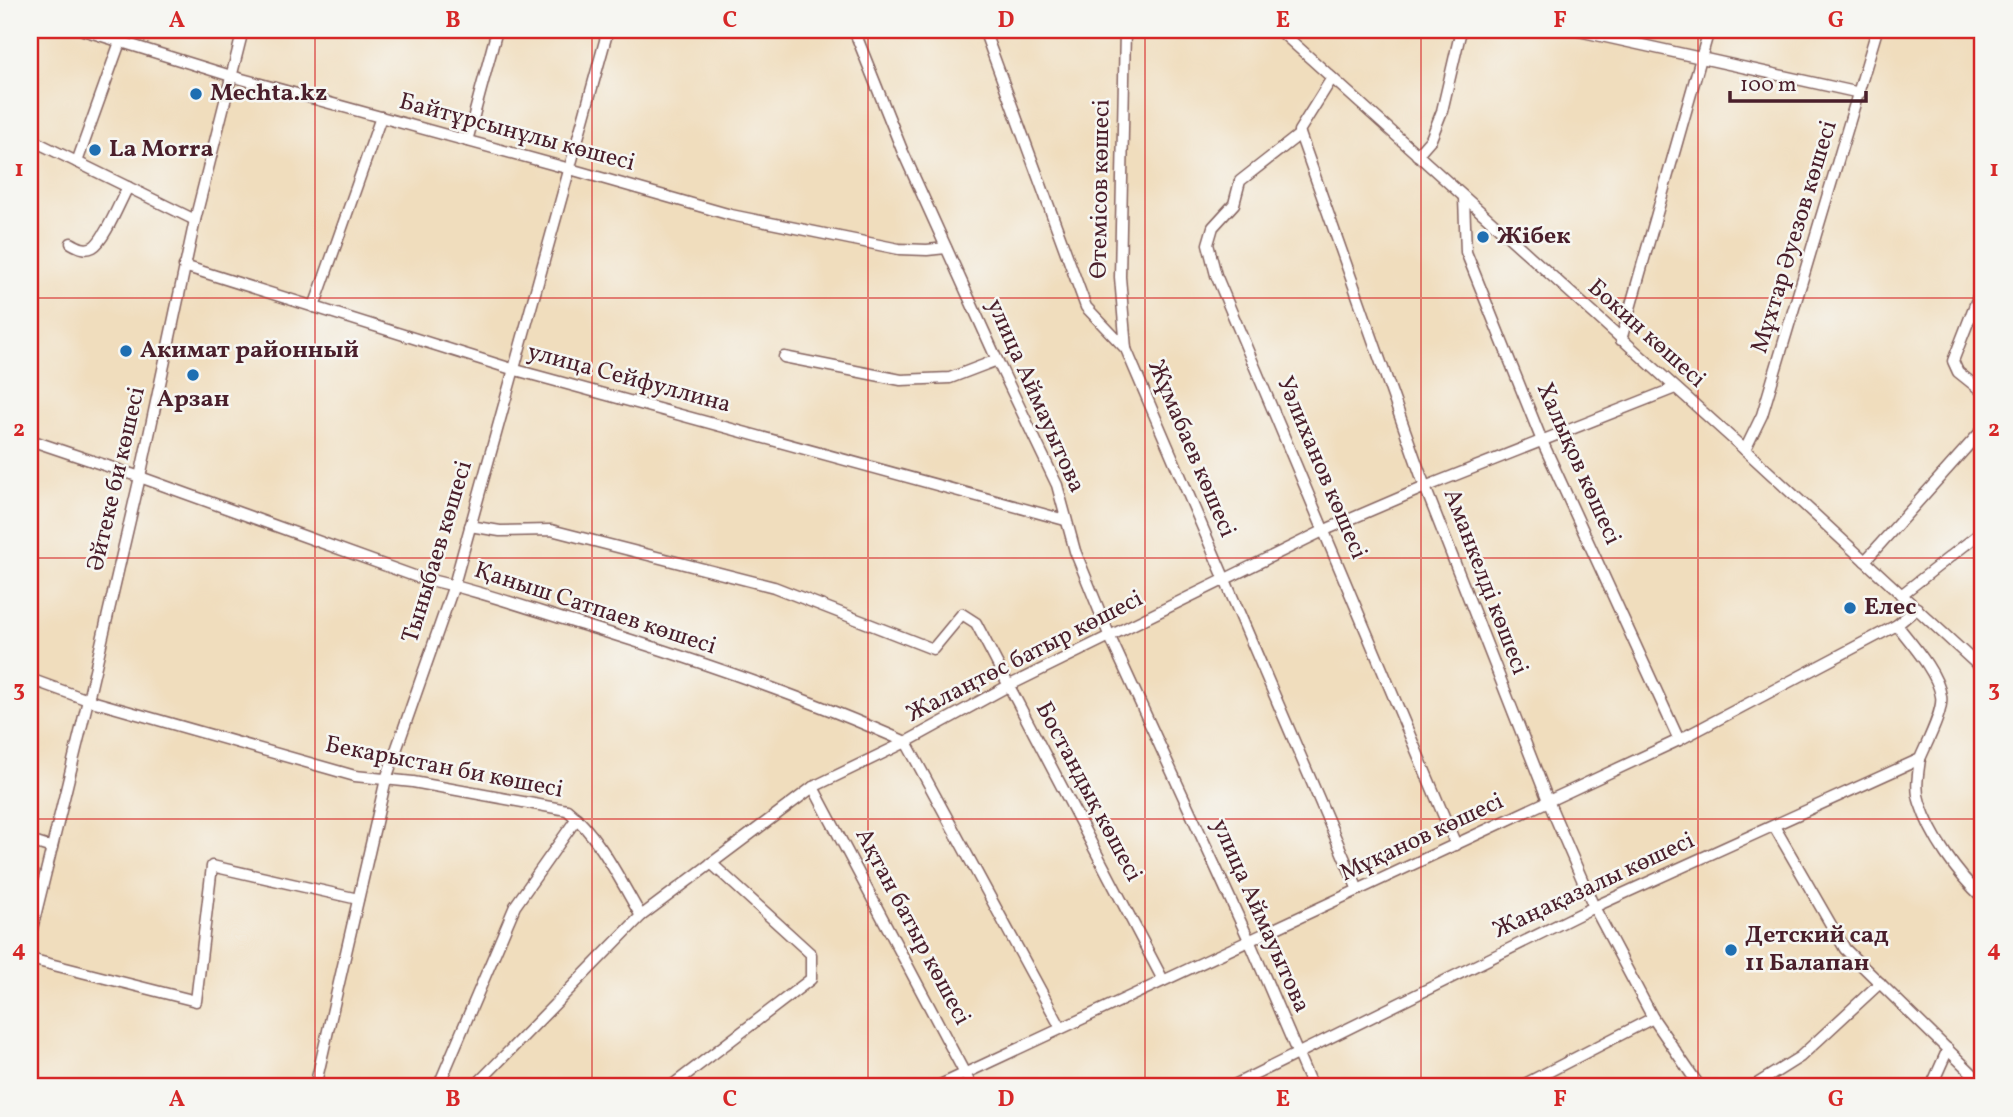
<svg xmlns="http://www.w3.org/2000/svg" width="2013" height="1117" font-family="Vollkorn,serif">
  <rect width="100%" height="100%" fill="#f6f6f2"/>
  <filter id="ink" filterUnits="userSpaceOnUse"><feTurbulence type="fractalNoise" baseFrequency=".0143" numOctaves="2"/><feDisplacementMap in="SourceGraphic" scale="14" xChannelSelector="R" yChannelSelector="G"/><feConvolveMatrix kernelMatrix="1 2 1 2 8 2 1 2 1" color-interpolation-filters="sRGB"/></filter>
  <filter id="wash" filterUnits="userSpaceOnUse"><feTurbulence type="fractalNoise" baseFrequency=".00686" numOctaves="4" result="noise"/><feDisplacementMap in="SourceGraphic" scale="28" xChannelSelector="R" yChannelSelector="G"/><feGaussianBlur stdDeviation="1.57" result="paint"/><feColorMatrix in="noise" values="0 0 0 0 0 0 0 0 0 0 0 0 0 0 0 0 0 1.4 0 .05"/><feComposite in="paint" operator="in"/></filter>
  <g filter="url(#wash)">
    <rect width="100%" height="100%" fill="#f0ddbd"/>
  </g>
  <g filter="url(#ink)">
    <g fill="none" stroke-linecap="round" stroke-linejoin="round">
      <defs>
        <g id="minor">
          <polyline points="83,30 231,76 570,169 731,215 899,249 927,250 946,248"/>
          <polyline points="854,30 902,150 997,360 1057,485 1075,551 1110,637 1249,940 1312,1087"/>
          <polyline points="984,30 1086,307 1126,349 1358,890"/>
          <polyline points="1125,30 1120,277 1126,349"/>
          <polyline points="1279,30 1745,450 1983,670"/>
          <polyline points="1574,30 1860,93"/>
          <polyline points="1332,78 1299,131 1425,487 1549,803 1594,907 1653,1018 1700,1087"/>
          <polyline points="1300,134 1240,181 1234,204 1213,227 1208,244 1216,275 1456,845"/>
          <polyline points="30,139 195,220"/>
          <polyline points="467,141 497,30"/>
          <polyline points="1417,155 1431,139 1442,111 1461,30"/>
          <polyline points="77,162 120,42"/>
          <polyline points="1464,198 1466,252 1542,441 1679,740"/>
          <path d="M71 243C78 247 85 251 93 247 105 240 120 201 128 187"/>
          <polyline points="184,266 512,369 1065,520"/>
          <polyline points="1983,284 1953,361 1958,372 1983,392"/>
          <polyline points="314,307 381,117"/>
          <polyline points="1621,340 1709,30"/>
          <polyline points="784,357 901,380 950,378 997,360"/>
          <path d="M30 440 140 477 417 577C474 589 530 609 586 626 694 659 803 696 906 742L1061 1028"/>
          <polyline points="1745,450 1762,415 1877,30"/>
          <polyline points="470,526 500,531 551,530 774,587 933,649 962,614 976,623 1163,980"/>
          <polyline points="1865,561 1983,429"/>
          <polyline points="1901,595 1983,531"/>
          <path d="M30 679 88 700 355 776 413 782 567 810C598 834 621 882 641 916"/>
          <path d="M1920 759C1918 774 1915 789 1920 803 1931 837 1957 874 1983 898"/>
          <polyline points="813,787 972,1087"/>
          <polyline points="1774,826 1845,949 1983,1084"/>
          <polyline points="30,841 52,848"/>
          <polyline points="30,937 88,700 140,477 195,220 243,30"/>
          <polyline points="30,959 196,1001 212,866 358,899"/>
          <polyline points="315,1087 386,779 454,585 608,30"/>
          <polyline points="438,1087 515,906 577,818"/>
          <polyline points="474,1087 641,916 813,787 906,742 1008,686 1325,530 1425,487 1675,388"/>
          <polyline points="670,1087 811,979 811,954 711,863"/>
          <polyline points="936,1087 1679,740 1897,625 1917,608"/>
          <path d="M1230 1087 1594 907 1920 759C1926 744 1944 711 1941 696 1938 673 1911 643 1897 625"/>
          <polyline points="1519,1087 1653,1018"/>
          <polyline points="1752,1087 1800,1057 1880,983"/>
          <polyline points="1931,1087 1948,1049"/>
        </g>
      </defs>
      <!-- minor casing -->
      <use href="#minor" stroke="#84625e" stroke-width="13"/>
      <!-- minor -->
      <use href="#minor" stroke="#fff" stroke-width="10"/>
    </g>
  </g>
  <!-- grid -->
  <path fill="none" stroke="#d62828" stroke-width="2" stroke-opacity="0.55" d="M315 30V1087M592 30V1087M868 30V1087M1145 30V1087M1421 30V1087M1698 30V1087M30 298H1983M30 558H1983M30 819H1983"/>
  <!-- markers -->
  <g fill="#1f6fb2" stroke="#f6f6f2" stroke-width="2.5">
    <circle cx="196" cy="94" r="7"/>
    <circle cx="95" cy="150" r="7"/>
    <circle cx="1483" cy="237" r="7"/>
    <circle cx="126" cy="351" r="7"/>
    <circle cx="193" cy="375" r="7"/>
    <circle cx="1850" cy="608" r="7"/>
    <circle cx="1731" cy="950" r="7"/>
  </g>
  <g text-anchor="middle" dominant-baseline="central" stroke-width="5" stroke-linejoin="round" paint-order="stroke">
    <!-- poi labels -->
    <g font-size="24" font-weight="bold" fill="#4a1f2b" stroke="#f6f6f2" text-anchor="start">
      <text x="210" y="94">Mechta.kz</text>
      <text x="109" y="150">La Morra</text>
      <text x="1497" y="237">Жібек</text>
      <text x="140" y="351">Акимат районный</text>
      <text x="193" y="400" text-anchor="middle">Арзан</text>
      <text x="1864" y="608">Елес</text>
      <text x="1745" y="936">Детский сад<tspan x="1745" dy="28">11 Балапан</tspan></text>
    </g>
    <!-- street labels -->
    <g font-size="24" fill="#4a1f2b" stroke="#f6f6f2">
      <text transform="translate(517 133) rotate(15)">Байтұрсынұлы көшесі</text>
      <text transform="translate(1101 189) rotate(-89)">Өтемісов көшесі</text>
      <text transform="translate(1795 237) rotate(-73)">Мұхтар Әуезов көшесі</text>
      <text transform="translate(1646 334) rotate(42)">Бокин көшесі</text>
      <text transform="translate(629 379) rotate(15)">улица Сейфуллина</text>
      <text transform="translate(1035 396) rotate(66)">улица Аймауытова</text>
      <text transform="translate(1191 449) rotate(67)">Жұмабаев көшесі</text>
      <text transform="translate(1578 464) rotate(66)">Халықов көшесі</text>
      <text transform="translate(1321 468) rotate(67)">Уәлиханов көшесі</text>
      <text transform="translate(117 479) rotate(-77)">Әйтеке би көшесі</text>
      <text transform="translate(438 552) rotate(-73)">Тыныбаев көшесі</text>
      <text transform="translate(1485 582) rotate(69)">Аманкелді көшесі</text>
      <text transform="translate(595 609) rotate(18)">Қаныш Сатпаев көшесі</text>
      <text transform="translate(1025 657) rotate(-27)">Жалаңтөс батыр көшесі</text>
      <text transform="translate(444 768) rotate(11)">Бекарыстан би көшесі</text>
      <text transform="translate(1088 792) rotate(62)">Бостандық көшесі</text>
      <text transform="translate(1422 838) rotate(-25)">Мұқанов көшесі</text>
      <text transform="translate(1594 886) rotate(-25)">Жаңақазалы көшесі</text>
      <text transform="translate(1260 916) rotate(66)">улица Аймауытова</text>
      <text transform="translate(912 927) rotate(62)">Ақтан батыр көшесі</text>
    </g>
  </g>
  <!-- margin -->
  <rect width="2013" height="1117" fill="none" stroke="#f6f6f2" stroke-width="77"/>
  <!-- scale -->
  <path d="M1730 91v10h136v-10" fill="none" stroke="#4a1f2b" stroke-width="3.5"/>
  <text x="1740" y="91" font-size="21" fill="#4a1f2b" stroke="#f6f6f2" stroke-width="5" paint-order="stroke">100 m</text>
  <rect x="38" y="38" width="1936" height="1040" fill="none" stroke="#d62828" stroke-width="2.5"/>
  <g font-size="23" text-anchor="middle" font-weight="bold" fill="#d62828">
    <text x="177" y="27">A</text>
    <text x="453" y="27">B</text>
    <text x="730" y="27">C</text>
    <text x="1006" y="27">D</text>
    <text x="1283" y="27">E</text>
    <text x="1560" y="27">F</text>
    <text x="1836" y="27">G</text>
    <text x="19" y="176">1</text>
    <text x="1994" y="176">1</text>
    <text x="19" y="436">2</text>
    <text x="1994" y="436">2</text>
    <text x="19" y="696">3</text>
    <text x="1994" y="696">3</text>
    <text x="19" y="956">4</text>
    <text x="1994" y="956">4</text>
    <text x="177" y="1106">A</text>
    <text x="453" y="1106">B</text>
    <text x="730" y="1106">C</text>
    <text x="1006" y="1106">D</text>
    <text x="1283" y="1106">E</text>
    <text x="1560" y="1106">F</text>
    <text x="1836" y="1106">G</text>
  </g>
</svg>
